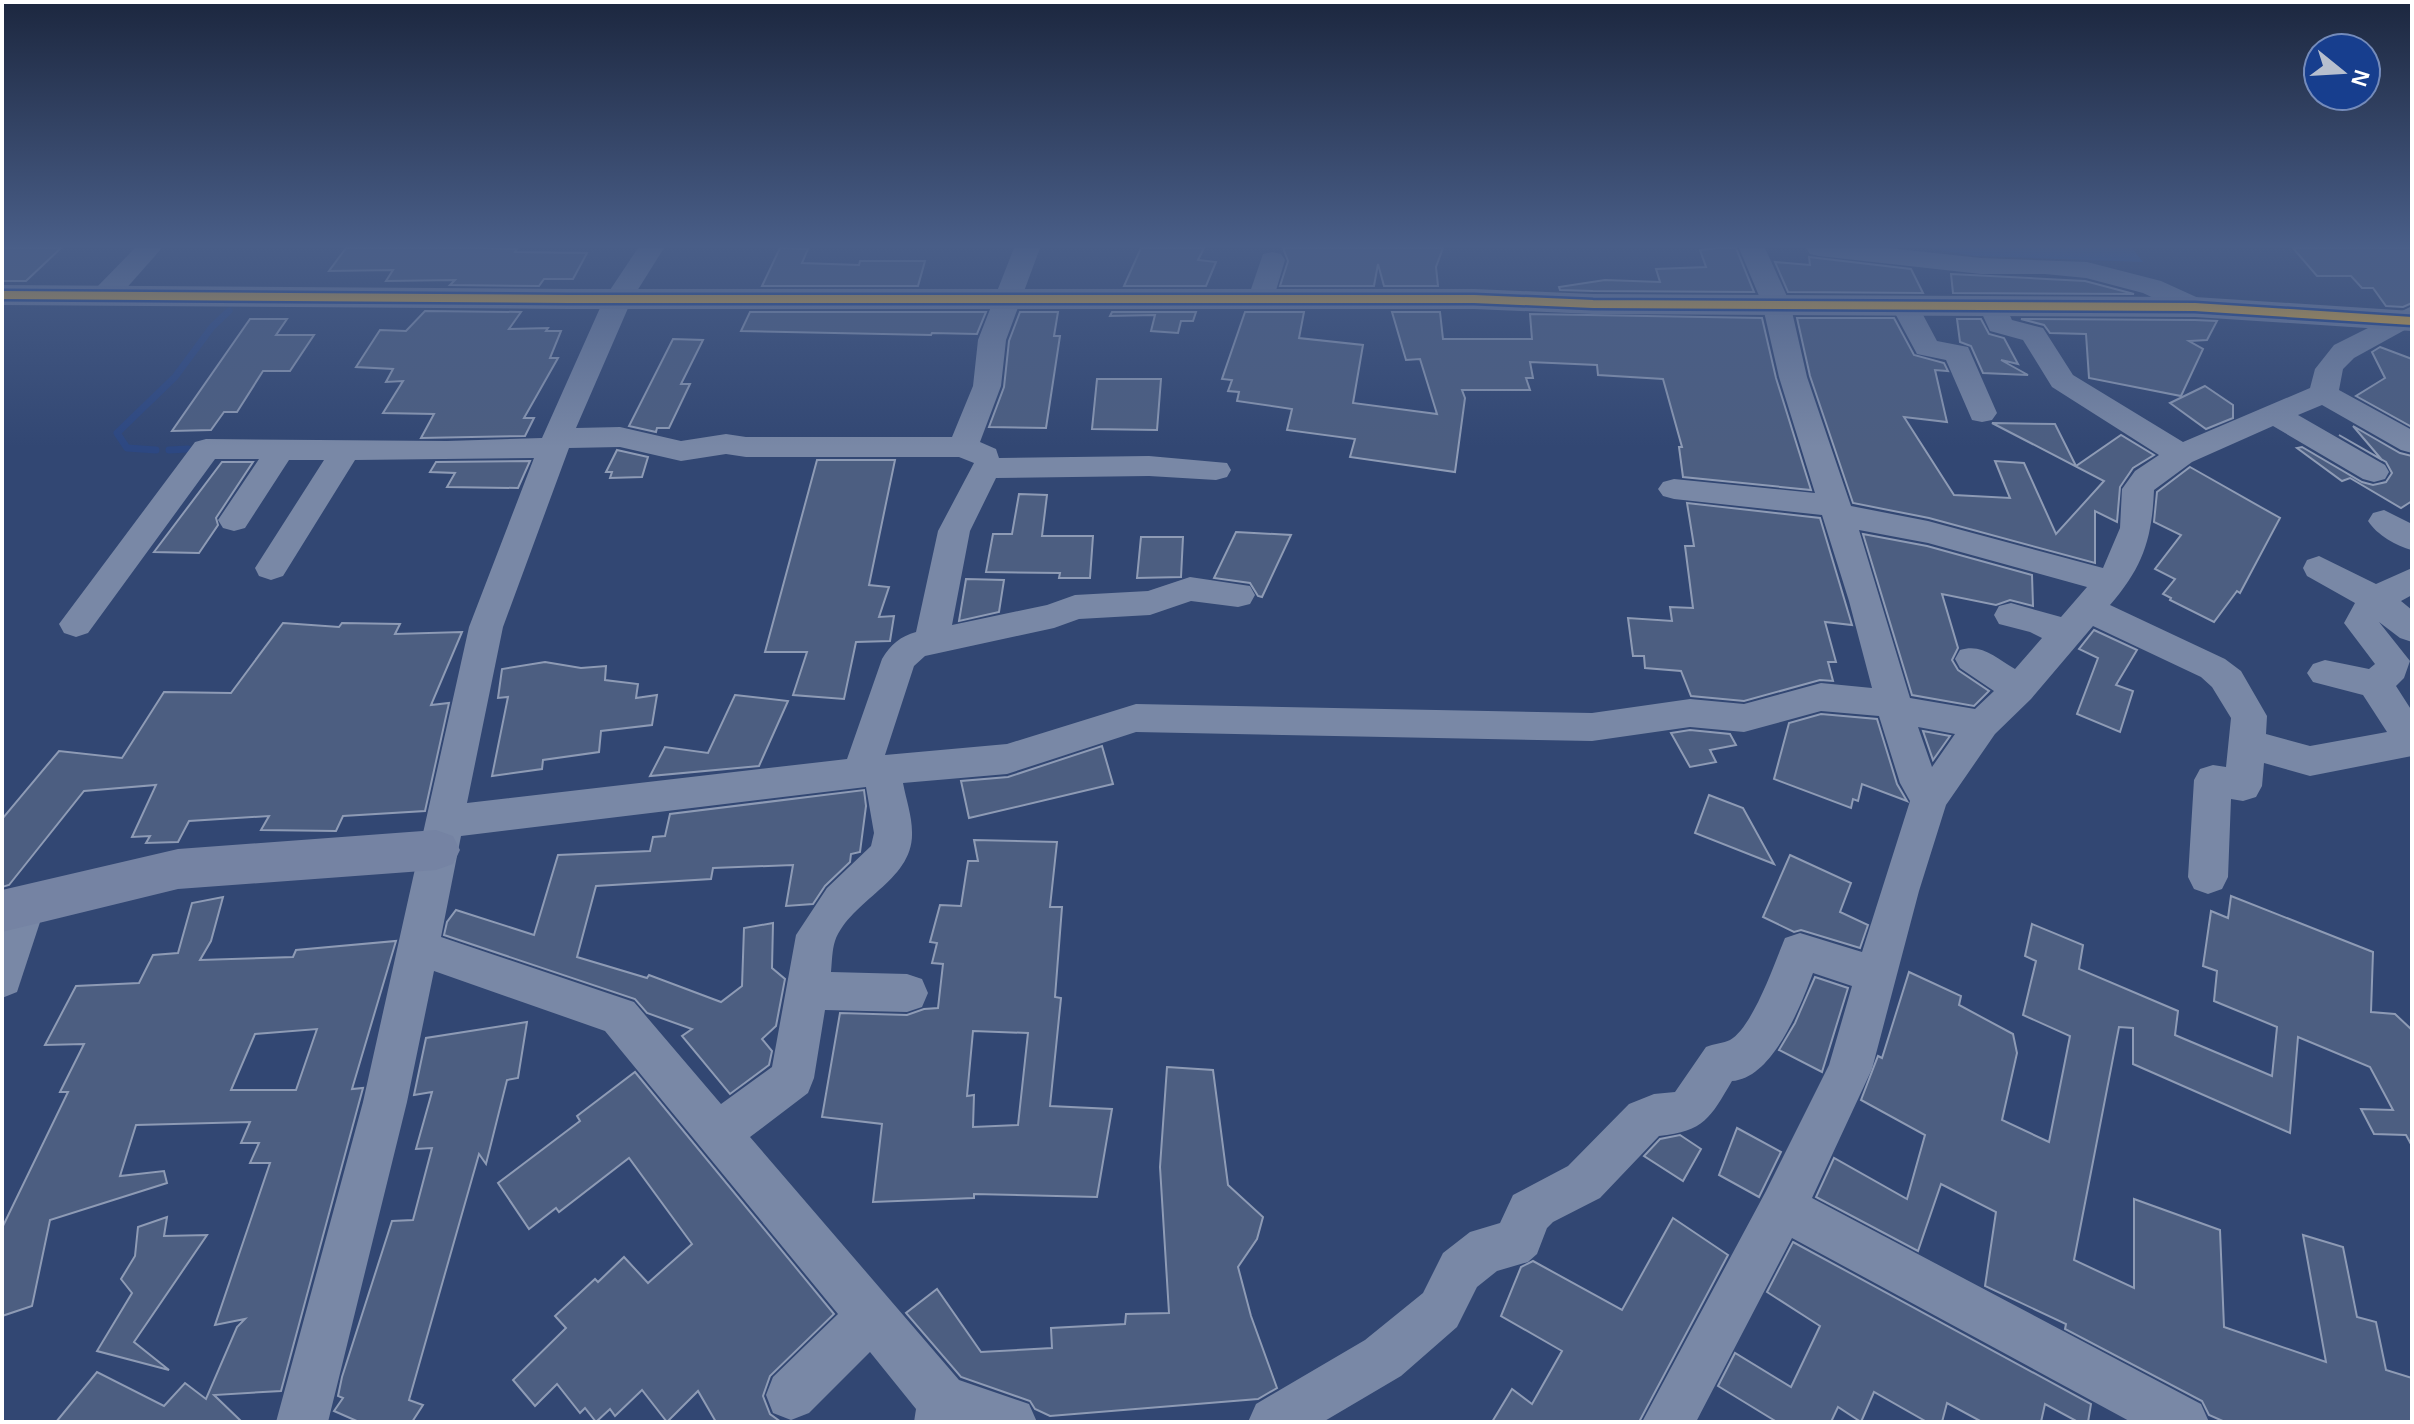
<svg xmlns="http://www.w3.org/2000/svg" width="2414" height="1424" font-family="Arial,sans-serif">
  <rect width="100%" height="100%" fill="#324773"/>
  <!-- green -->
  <polygon fill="#2a54a4" points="1927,248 2132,248 2143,262 1975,256"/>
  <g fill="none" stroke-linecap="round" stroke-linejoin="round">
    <!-- stream -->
    <g stroke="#2d4882" stroke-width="7">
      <polyline points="156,450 127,448 117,433 175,377 212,327 229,311"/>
      <polyline points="169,450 188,449"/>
    </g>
  </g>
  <!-- building -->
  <g fill="#4c5e81" stroke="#8e9bb5" stroke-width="2" fill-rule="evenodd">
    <polygon points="2,248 61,248 26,281 2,281"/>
    <polygon points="346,248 477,248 517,249 515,252 587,253 573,279 544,279 539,286 450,285 455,280 386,281 393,270 329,271"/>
    <polygon points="780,248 808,249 802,263 859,265 860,261 925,261 918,286 762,286"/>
    <polygon points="1141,248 1204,248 1198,260 1216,262 1206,286 1124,286"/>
    <polygon points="1283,248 1443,248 1436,267 1438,286 1384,286 1378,264 1374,286 1280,286 1288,261"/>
    <polygon points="1718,248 1736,248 1754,292 1593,291 1560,290 1559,287 1605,280 1660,282 1656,269 1706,267 1700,250"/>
    <polygon points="2293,248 2412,248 2412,303 2403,307 2386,306 2373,288 2362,288 2351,276 2317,276"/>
    <polygon points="1809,257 1911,269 1923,293 1788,292 1775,262 1810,265"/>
    <polygon points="1951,274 2085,281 2134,294 1953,293"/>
    <polygon points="425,311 521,312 509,329 548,328 546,331 561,331 550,358 558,358 524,418 534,418 525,436 421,438 434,414 383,413 403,381 386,382 393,369 356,367 380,330 406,331"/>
    <polygon points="750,312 986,312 977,334 932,333 931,335 741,331"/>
    <polygon points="1020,312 1058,312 1054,336 1060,336 1046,428 989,427 1004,387 1009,341"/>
    <polygon points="1112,312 1196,312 1193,321 1181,321 1178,333 1151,331 1155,315 1110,316"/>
    <polygon points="1245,312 1304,312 1299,338 1363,345 1353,403 1437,414 1420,359 1406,360 1392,312 1440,312 1443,339 1532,339 1530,314 1762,318 1776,378 1811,490 1683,477 1679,447 1682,447 1663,379 1598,375 1597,365 1530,362 1533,378 1526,378 1530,390 1462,390 1465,398 1455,472 1350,457 1355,439 1287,430 1292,409 1237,401 1239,392 1228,391 1232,380 1222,379"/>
    <polygon points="1797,318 1894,318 1914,355 1944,363 1948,371 1935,370 1947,422 1904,417 1954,495 2010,498 1995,461 2024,463 2056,534 2104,481 1992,423 2055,424 2076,466 2121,435 2154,455 2133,468 2120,487 2117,522 2095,511 2095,563 1929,518 1853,503 1810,376"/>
    <polygon points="250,319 287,319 276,335 314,335 290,371 263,371 237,412 224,412 211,430 172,431"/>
    <polygon points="1957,319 1981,319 1989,334 2004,338 2018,364 2001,360 2028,375 1983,373 1971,346 1960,342"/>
    <polygon points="2021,319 2195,320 2217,321 2207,340 2189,341 2203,349 2181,396 2089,378 2086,334 2050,333 2044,325"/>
    <polygon points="673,339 703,340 681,384 690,384 669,428 657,428 656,432 629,426"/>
    <polygon points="2380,347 2412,359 2412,427 2356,396 2385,378 2372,352"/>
    <polygon points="1097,379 1161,379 1157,430 1092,429"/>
    <polygon points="2205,386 2233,405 2233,418 2206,429 2170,403"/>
    <polygon points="2353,426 2400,453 2412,456 2412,501 2401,508 2350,478 2342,481 2297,448 2302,447 2362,482 2373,485 2386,482 2392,473 2386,462 2339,435 2382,460"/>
    <polygon points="617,450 648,457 642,477 610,478 612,472 606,472"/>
    <polygon points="817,460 895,460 869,585 889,587 879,617 894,616 890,641 856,642 844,699 793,695 807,652 765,652"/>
    <polygon points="530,461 518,488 447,487 455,473 430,472 436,462"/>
    <polygon points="222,462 253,462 216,518 218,525 199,553 154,552"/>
    <polygon points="2190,467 2280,518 2240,593 2237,591 2214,622 2170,600 2171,598 2163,594 2175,579 2155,569 2181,535 2154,522 2157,492"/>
    <polygon points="1019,494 1047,495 1042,536 1093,536 1090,578 1059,578 1060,573 986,572 993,534 1012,534"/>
    <polygon points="1687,503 1820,518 1852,625 1825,622 1836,662 1828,662 1833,681 1820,680 1744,701 1691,696 1681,671 1645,668 1644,656 1633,656 1628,618 1672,621 1670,607 1693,608 1685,546 1694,546"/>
    <polygon points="1236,532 1291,535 1262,597 1258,596 1250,583 1214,578"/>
    <polygon points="1863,534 1927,546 2032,575 2033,606 2010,600 1996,605 1942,594 1958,648 1952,660 1958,670 1989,691 1974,706 1912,695"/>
    <polygon points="1141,537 1183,537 1181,577 1137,578"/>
    <polygon points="966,579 1004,580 999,612 959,621"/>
    <polygon points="283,623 339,627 342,623 400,624 395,634 462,632 431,705 449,703 425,811 343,816 336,831 261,830 269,816 189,821 178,842 146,843 150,836 132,837 156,785 84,791 9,885 2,887 2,819 59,751 122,758 164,692 231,693"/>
    <polygon points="2094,630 2137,650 2116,685 2133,691 2120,732 2077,714 2098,658 2079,649"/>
    <polygon points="545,662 581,668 606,666 605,680 638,684 636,698 657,695 652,725 601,731 599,752 543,760 542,769 492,776 508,697 498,698 502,669"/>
    <polygon points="735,695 788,701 759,766 650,776 665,747 708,753"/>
    <polygon points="1821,714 1877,719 1897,784 1907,801 1862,784 1858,801 1853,799 1851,808 1774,779 1789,723"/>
    <polygon points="1690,730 1730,734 1736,745 1710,750 1716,762 1690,767 1671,733"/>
    <polygon points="1923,731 1950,736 1933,760"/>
    <polygon points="1102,746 1113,784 969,818 961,781 1008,777"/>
    <polygon points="864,790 866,806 860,852 851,854 850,862 825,886 813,904 786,906 793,865 713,868 711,879 596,886 577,957 647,978 649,975 721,1002 742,986 744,928 773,923 772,968 785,979 776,1026 762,1039 772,1051 769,1065 730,1094 682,1036 692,1029 647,1013 635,999 444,935 447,922 456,910 534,935 558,855 650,851 653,837 665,836 670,814"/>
    <polygon points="1709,795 1743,808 1774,864 1695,833"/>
    <path d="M974 840 1057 842 1050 907H1062L1055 997 1061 998 1050 1106 1112 1109 1097 1197 974 1194V1198L873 1202 882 1124 822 1117 840 1013 907 1015 924 1009 938 1008 943 964 932 963 937 943 930 942 940 905 961 906 968 861H978ZM973 1031 1028 1033 1018 1125 973 1127 974 1095 967 1096Z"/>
    <polygon points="1790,855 1851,883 1840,912 1868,925 1860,948 1801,930 1794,932 1763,917"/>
    <polygon points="2231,896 2373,952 2371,1012 2395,1014 2412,1030 2412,1146 2406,1135 2374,1134 2361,1109 2393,1110 2370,1067 2298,1037 2290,1133 2133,1064 2133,1028 2119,1027 2074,1260 2134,1288 2134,1199 2220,1230 2224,1327 2326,1362 2303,1235 2343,1247 2357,1317 2376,1322 2386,1370 2412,1378 2412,1422 2225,1422 2209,1415 2202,1401 2065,1329 2066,1324 1985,1286 1996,1212 1941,1184 1918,1251 1816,1197 1834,1158 1907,1199 1925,1135 1861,1100 1878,1056 1882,1058 1909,972 1961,996 1959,1005 2013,1034 2017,1053 2002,1120 2049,1142 2070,1036 2023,1015 2036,961 2025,956 2032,924 2083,945 2079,969 2178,1011 2175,1035 2272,1076 2277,1027 2214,1001 2217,971 2203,966 2211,911 2228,918"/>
    <path d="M223 897 211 941 200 960 293 957 296 950 396 941 352 1089 363 1088 281 1391 214 1395 242 1422H56L97 1372 164 1406 185 1383 206 1399 237 1327 245 1319 215 1325 270 1163H250L259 1143H241L250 1122 136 1125 120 1176 164 1171 167 1183 50 1220 32 1306 2 1316V1228L68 1092H60L84 1044 45 1045 76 986 139 983 153 955 178 953 192 903ZM317 1029 296 1090H231L255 1034Z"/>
    <polygon points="1815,977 1848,988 1822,1072 1779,1050 1795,1023"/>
    <polygon points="527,1022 518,1078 507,1080 486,1164 479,1154 409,1400 423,1405 412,1422 359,1422 334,1411 343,1398 338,1396 342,1377 392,1221 413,1220 432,1148 416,1149 432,1092 414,1095 426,1038"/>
    <polygon points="1167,1067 1213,1070 1228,1185 1263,1217 1257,1239 1238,1267 1251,1316 1277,1388 1258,1399 1050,1416 1035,1409 1030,1401 961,1377 906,1313 937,1289 981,1352 1052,1348 1051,1328 1125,1324 1126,1314 1169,1313 1160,1167"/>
    <polygon points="635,1072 834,1314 770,1376 763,1396 770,1414 781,1422 716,1422 698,1391 667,1422 642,1390 615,1416 610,1409 596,1422 585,1408 580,1413 557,1384 535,1406 513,1380 566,1328 555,1316 595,1279 598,1282 624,1257 648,1283 692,1244 629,1158 559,1212 556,1208 529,1229 498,1183 580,1121 577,1116"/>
    <polygon points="1737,1128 1781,1152 1759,1197 1719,1175"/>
    <polygon points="1680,1135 1701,1149 1683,1181 1644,1156 1660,1139"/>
    <polygon points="167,1217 164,1236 207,1235 134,1342 169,1370 97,1351 132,1293 121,1279 135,1256 138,1227"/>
    <polygon points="1673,1218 1728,1255 1639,1422 1492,1422 1512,1389 1532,1404 1562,1351 1501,1316 1521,1267 1533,1261 1622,1310"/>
    <polygon points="1793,1242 2091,1404 2088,1422 2078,1422 2045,1404 2041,1422 1982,1422 1947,1403 1942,1422 1927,1422 1874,1392 1861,1422 1838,1407 1831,1422 1777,1422 1718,1386 1735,1353 1791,1387 1820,1326 1767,1292"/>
  </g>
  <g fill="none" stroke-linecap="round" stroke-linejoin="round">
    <!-- street -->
    <g fill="#7988a6" fill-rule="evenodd">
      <polygon points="135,248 162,248 116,300 96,300 93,294 96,288"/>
      <path d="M638 248H664L632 299 576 428 620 427 681 441 726 434 746 437H952L973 386 978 340 1014 248H1040L1006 340 1001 386 980 442 996 449 999 458 1149 456 1227 463 1231 470 1227 477 1216 480 1149 476 996 478 970 531 952 625 1047 605 1075 595 1148 591 1190 577 1250 586 1255 595 1250 604 1238 607 1191 601 1150 615 1079 619 1054 628 925 656 914 666 885 755 1007 744 1136 704 1592 713 1690 699 1744 704 1821 683 1872 688 1849 601 1822 515 1674 499 1663 496 1658 489 1663 482 1674 479 1815 493 1779 377 1762 303 1739 248H1765L1790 303 1807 377 1851 506 1928 521 2103 568 2120 528 2122 489 2135 471 2159 455 2052 387 2023 340 1990 331 1978 305 1982 299H2002L2012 320 2043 328 2073 375 2183 442 2310 388 2315 369 2334 345 2412 306V326L2354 358 2343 369 2339 390 2412 430V453L2401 450 2322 405 2298 415 2385 465 2389 472 2385 479 2374 482 2363 479 2273 426 2192 462 2154 490C2152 539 2143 567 2110 605L2225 659 2241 671 2267 716 2266 734 2310 746 2387 732 2363 695 2313 682 2307 673 2313 664 2325 660 2369 669 2375 664 2344 623 2355 603 2307 576 2303 568 2307 560 2319 556 2376 584 2412 568V595L2401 601 2412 610V642L2400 638 2379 622 2410 661 2404 678 2396 686 2412 711V756L2310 776 2264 763 2262 786 2256 797 2243 801 2231 799 2228 877 2222 889 2208 894 2194 889 2188 877 2194 780 2200 769 2213 765 2226 767 2231 718 2212 687 2201 677 2093 626 2031 699 1995 734 1946 805 1919 891 1872 1069 1812 1198 2201 1404 2209 1422H2131L1792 1238 1696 1422H1642L1766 1191 1829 1065 1852 986 1813 973C1800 1007 1773 1078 1732 1081 1710 1118 1705 1131 1659 1136L1600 1198 1553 1222 1547 1228 1537 1254 1528 1262 1497 1271 1477 1287 1457 1327 1401 1376 1323 1422H1248L1256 1404 1365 1340 1423 1293 1443 1253 1470 1232 1500 1223 1513 1195 1568 1166 1629 1104 1654 1094 1675 1092 1706 1047C1713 1044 1724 1043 1730 1040 1753 1027 1775 962 1785 938L1800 933 1862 952 1910 801 1900 783 1879 716 1821 711 1744 732 1690 727 1592 741 1136 732 1007 774 903 783C906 799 912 816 912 832 914 881 851 899 835 941 832 950 832 962 831 972L907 974 922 979 928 993 922 1007 907 1012 825 1010 814 1078 808 1093 750 1137 959 1380 1029 1404 1037 1422H914L916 1409 870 1352 809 1413 791 1420 773 1413 766 1395 773 1377 838 1314 605 1031 434 971 407 1102 328 1422H276L363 1102 469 627 534 458 355 460 283 576 271 580 259 576 255 568 324 460H289L245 528 234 531 223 528 218 520 259 459H215L88 633 76 637 64 633 59 624 195 442 206 439 447 441 542 438 604 299ZM620 447 681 461 726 454 746 457H959L974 463 938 531 916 632C901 636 890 645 882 659L847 759 467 803 503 627 569 448ZM1859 530 1928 543 2087 587 2061 617 2011 603 1999 606 1994 615 1999 624 2030 632 2042 638 2015 669C1996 658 1982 643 1960 650L1955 659 1960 668 1994 691 1975 709 1910 698ZM1918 727 1955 734 1932 767ZM866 787 874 833 871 846 827 888 796 935 772 1067 721 1104 634 1002 441 937 461 836Z"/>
      <polygon points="1806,248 1888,248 1981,258 2087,262 2161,281 2205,301 2209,307 2205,313 2185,313 2143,293 2086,278 2045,274 1981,274 1819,256 1810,254"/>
      <polygon points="1272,252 1281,254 1285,260 1272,304 1252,304 1248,298 1263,254"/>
      <polygon points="1904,296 1914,298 1937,341 1968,347 1997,413 1992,420 1982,422 1972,420 1946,360 1917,354 1890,304 1894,298"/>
      <path d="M2384 510 2412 524V550C2396 546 2377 535 2368 521L2373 513Z"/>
      <polygon points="26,887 40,892 46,904 17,992 2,998 2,916 12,892"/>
    </g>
    <!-- secondary -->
    <g fill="#7583a3" fill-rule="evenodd">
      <polygon points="2,285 569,289 1474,289 1593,294 2195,297 2412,311 2412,331 2195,317 1593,314 1474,309 569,309 2,305"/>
      <polygon points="436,830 453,836 460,850 453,864 436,870 178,889 2,932 2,890 178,849"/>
    </g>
    <defs>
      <polyline id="bus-1" points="2,295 569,299 1474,299 1593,304 2195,307 2412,321"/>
    </defs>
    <!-- bus-1 casing -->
    <use href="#bus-1" stroke="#173e8e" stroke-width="13"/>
    <!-- bus-1 -->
    <use href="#bus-1" stroke="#f9b426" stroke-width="8"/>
  </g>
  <!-- sky -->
  <linearGradient id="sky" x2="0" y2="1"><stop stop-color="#1c273f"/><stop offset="0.55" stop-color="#495e88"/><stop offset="1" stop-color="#495e88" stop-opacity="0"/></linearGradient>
  <rect width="2414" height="447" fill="url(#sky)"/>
  <!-- border -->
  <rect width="2414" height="1424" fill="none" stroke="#ffffff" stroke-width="8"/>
  <!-- north arrow -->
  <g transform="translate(2342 72) rotate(108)"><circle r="38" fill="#173e8e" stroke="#748bbb" stroke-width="2"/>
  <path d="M0-6L14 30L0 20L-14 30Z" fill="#b7bfce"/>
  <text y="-12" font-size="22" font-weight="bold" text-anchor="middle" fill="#ffffff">N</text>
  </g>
</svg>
